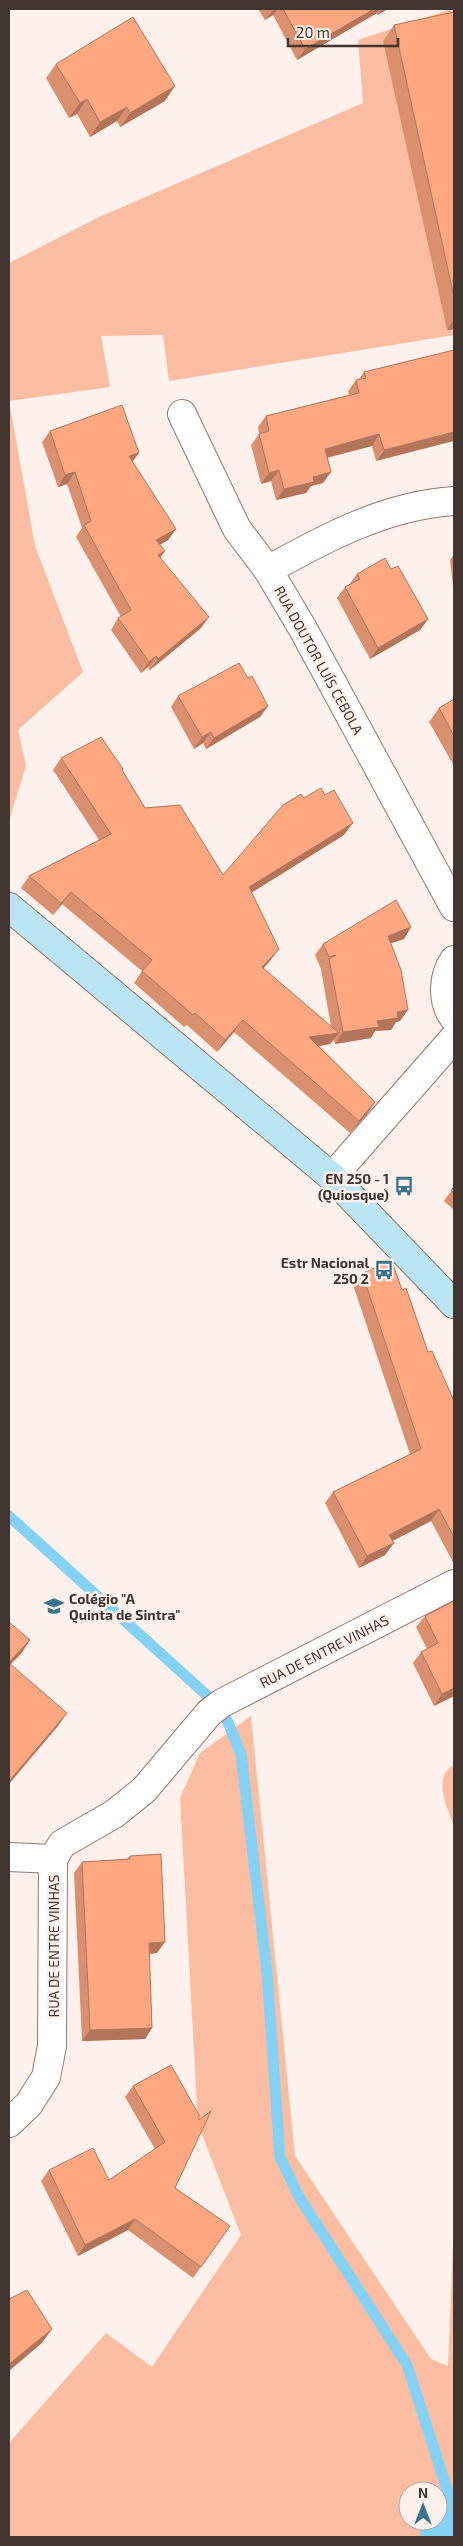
<svg xmlns="http://www.w3.org/2000/svg" width="463" height="2546" font-family="'Exo 2',sans-serif">
  <rect width="100%" height="100%" fill="#fef1eb"/>
  <!-- green -->
  <g fill="#fbbda2" fill-rule="evenodd">
    <polygon points="451,9 454,9 454,335 169,381 163,335 101,336 110,387 9,401 35,546 83,672 18,730 26,766 9,821 9,263 99,217 363,103 358,40"/>
    <path d="M251 1716 295 2156 431 2359 448 2366 454 2220V2537H9V2443L106 2333 152 2367 241 2235 198 2124 180 1798 200 1753ZM408 2491H438V2521H408Z"/>
    <path d="M454 1765V1827C448 1808 431 1778 454 1765Z"/>
  </g>
  <g fill="none" stroke-linecap="round" stroke-linejoin="round">
    <!-- stream -->
    <g stroke="#83d1f5" stroke-width="11">
      <polyline points="9,1516 211,1699"/>
      <polyline points="227,1720 241,1754 267,1972 280,2157 299,2197 407,2365 454,2511"/>
    </g>
    <!-- river -->
    <polyline stroke="#83d1f5" stroke-width="66" points="453,2537 454,2522"/>
    <defs>
      <g id="street">
        <polyline points="182,414 237,529 268,570 303,629 454,907"/>
        <path d="M268 570C325 538 387 505 454 501"/>
        <path d="M454 960C443 976 441 1001 454 1018"/>
        <polyline points="332,1177 454,1038"/>
        <polyline points="9,1857 53,1859"/>
        <polyline points="9,2123 29,2104 46,2077 52,2046 53,1859 62,1844 114,1814 144,1790 209,1713 222,1703 454,1584"/>
      </g>
      <polyline id="secondary" points="9,907 332,1177 454,1304"/>
    </defs>
    <!-- street casing -->
    <use href="#street" stroke="#94776b" stroke-width="30"/>
    <!-- secondary casing -->
    <use href="#secondary" stroke="#94776b" stroke-width="30"/>
    <!-- street -->
    <use href="#street" stroke="#fff" stroke-width="28"/>
    <!-- secondary -->
    <use href="#secondary" stroke="#b9e5f4" stroke-width="28"/>
  </g>
  <!-- wall -->
  <g fill="#da906f">
    <polygon points="258,9 388,9 377,15 377,13 297,60 273,15 265,20"/>
    <polygon points="454,12 454,329 447,330 383,41 394,25"/>
    <polygon points="56,64 165,101 120,127 117,121 90,137 77,114 69,118 46,78"/>
    <polygon points="454,350 376,461 372,446 327,458 331,472 323,483 311,486 306,493 276,500 271,481 261,484 251,445 259,434 258,427 266,416 349,395 348,391 356,380 359,379 364,372"/>
    <polygon points="50,431 132,462 176,529 168,540 160,545 165,551 160,557 201,628 150,670 148,667 141,673 111,630 118,618 121,617 76,537 82,528 67,484 58,487 42,442"/>
    <polygon points="454,554 454,596 450,560"/>
    <polygon points="391,569 428,619 420,630 370,659 337,598 345,587 349,585 357,574"/>
    <polygon points="248,678 268,706 260,717 206,749 203,743 194,749 171,707 178,696"/>
    <polygon points="454,699 454,766 429,722 439,708"/>
    <polygon points="61,758 122,770 145,808 223,875 304,798 344,835 251,893 270,961 263,969 331,1026 321,970 322,968 321,969 315,955 323,944 411,927 404,939 390,943 400,1021 396,1022 391,1030 375,1031 371,1038 335,1044 334,1040 330,1044 319,1046 375,1102 367,1114 350,1133 234,1032 217,1052 187,1025 184,1027 134,983 142,971 62,904 53,915 21,888 29,876 99,840 53,770"/>
    <polygon points="454,1187 454,1210 444,1201"/>
    <polygon points="362,1273 402,1290 428,1352 454,1401 454,1564 431,1521 392,1541 394,1543 385,1555 359,1568 325,1503 333,1492 410,1454 353,1285"/>
    <polygon points="454,1601 454,1696 434,1706 413,1663 421,1652 427,1649 416,1627 425,1616"/>
    <polygon points="130,1856 157,1953 149,1954 152,2028 145,2039 82,2041 74,1873 82,1862 127,1859"/>
    <polygon points="171,2065 175,2188 230,2226 193,2278 128,2230 78,2256 41,2181 49,2170 109,2180 155,2149 125,2097 133,2086"/>
  </g>
  <!-- shaded-wall -->
  <g fill="#b2755a">
    <polygon points="274,9 278,9 273,15 265,20"/>
    <polygon points="374,9 380,9 377,13 297,60 305,49"/>
    <polygon points="382,9 388,9 377,15"/>
    <polygon points="175,86 165,101 120,127 130,113"/>
    <polygon points="87,99 77,114 69,118 80,103"/>
    <polygon points="127,107 117,121 90,137 100,122"/>
    <polygon points="454,320 454,329 447,330"/>
    <polygon points="454,432 454,441 376,461 384,450"/>
    <polygon points="379,434 372,446 317,460 325,449"/>
    <polygon points="139,453 131,464 129,456"/>
    <polygon points="279,470 271,481 261,484 269,473"/>
    <polygon points="75,472 67,484 58,487 65,475"/>
    <polygon points="331,472 323,483 311,486 306,493 276,500 284,489 313,477"/>
    <polygon points="176,529 168,540 148,551 156,540"/>
    <polygon points="165,551 157,562 158,555"/>
    <polygon points="209,617 201,628 150,670 158,659"/>
    <polygon points="428,619 420,630 370,659 378,648"/>
    <polygon points="156,656 148,667 141,673 149,662"/>
    <polygon points="268,706 260,717 206,749 214,738"/>
    <polygon points="211,732 203,743 194,749 202,737"/>
    <polygon points="353,823 344,835 241,899 249,887"/>
    <polygon points="71,892 62,904 53,915 61,903"/>
    <polygon points="411,927 404,939 380,947 388,936"/>
    <polygon points="279,949 270,961 253,979 262,967"/>
    <polygon points="408,1010 400,1021 396,1022 391,1030 375,1031 371,1038 335,1044 343,1032 377,1021 397,1012"/>
    <polygon points="243,1020 234,1032 217,1052 225,1040"/>
    <polygon points="339,1033 330,1044 301,1049 309,1037"/>
    <polygon points="375,1102 367,1114 350,1133 359,1121"/>
    <polygon points="439,1509 431,1521 381,1547 389,1535"/>
    <polygon points="394,1543 385,1555 359,1568 367,1556"/>
    <polygon points="30,1640 21,1654 9,1666 9,1662"/>
    <polygon points="454,1688 454,1696 434,1706 442,1694"/>
    <polygon points="67,1713 58,1726 9,1784 9,1781"/>
    <polygon points="165,1942 157,1953 141,1955 149,1943"/>
    <polygon points="152,2028 145,2039 82,2041 90,2030"/>
    <polygon points="135,2219 128,2230 78,2256 85,2245"/>
    <polygon points="52,2329 42,2343 9,2371 9,2364"/>
  </g>
  <!-- building -->
  <g fill="#fea781" stroke="#b2755a">
    <polygon points="283,9 374,9 305,49"/>
    <polygon points="454,12 454,297 394,25"/>
    <polygon points="133,17 175,86 130,113 127,107 100,122 87,99 80,103 56,64"/>
    <polygon points="454,350 454,432 384,450 379,434 325,449 331,472 313,477 314,482 284,489 279,470 269,473 259,434 269,431 266,416 359,393 356,380 366,378 364,372"/>
    <polygon points="122,405 139,453 129,456 176,529 156,540 165,551 158,555 209,617 158,659 156,656 149,662 118,618 131,610 84,525 91,521 75,472 65,475 50,431"/>
    <polygon points="385,558 391,569 398,566 428,619 378,648 345,587 360,579 357,574"/>
    <polygon points="239,663 248,678 252,676 268,706 214,738 211,732 202,737 178,696"/>
    <polygon points="454,699 454,736 439,708"/>
    <polygon points="101,737 123,769 122,770 145,808 180,805 223,875 283,805 301,794 304,798 321,788 325,795 334,790 353,823 249,887 279,949 262,967 339,1033 309,1037 375,1102 359,1121 243,1020 225,1040 195,1013 193,1015 142,971 152,960 71,892 61,903 29,876 111,834 61,758"/>
    <polygon points="396,900 411,927 388,936 401,970 408,1010 397,1012 398,1018 377,1021 379,1027 343,1032 329,959 336,955 329,957 323,944"/>
    <polygon points="454,1187 454,1193 451,1190"/>
    <polygon points="392,1261 402,1290 406,1288 428,1352 432,1351 454,1401 454,1537 439,1509 389,1535 394,1543 367,1556 333,1492 421,1449 362,1273"/>
    <polygon points="454,1601 454,1688 442,1694 421,1652 438,1643 425,1616"/>
    <polygon points="9,1622 30,1640 9,1662"/>
    <polygon points="9,1663 67,1713 9,1781"/>
    <polygon points="161,1854 165,1942 149,1943 152,2028 90,2030 82,1862 130,1859 130,1856"/>
    <polygon points="171,2065 199,2115 199,2120 211,2111 175,2188 230,2226 201,2267 135,2219 85,2245 49,2170 93,2148 109,2180 165,2142 133,2086"/>
    <polygon points="27,2290 52,2329 9,2364 9,2299"/>
  </g>
  <!-- icons -->
  <defs>
    <symbol id="bus-bare" viewBox="-9 -9 18 18"><path d="M-5-6H5V4H4V6H2V4H-2V6H-4V4H-5ZM-3.5-4V0h7V-4ZM-3.5 1.2v1.5H-2V1.2ZM2 1.2v1.5H3.5V1.2Z" fill="#3b748e" stroke="#fef1eb" stroke-width="2.5" paint-order="stroke"/></symbol>
    <symbol id="school-bare" viewBox="-9 -9 18 18"><path d="M0-5L7-2L0 1L-7-2ZM-4 1L0 2.5L4 1V4Q0 6-4 4Z" fill="#3b748e" stroke="#fef1eb" stroke-width="2.5" paint-order="stroke"/></symbol>
  </defs>
  <g fill-rule="evenodd">
    <use href="#bus-bare" x="390" y="1172" width="28" height="28"/>
    <use href="#bus-bare" x="370" y="1256" width="28" height="28"/>
    <use href="#school-bare" x="40" y="1592" width="28" height="28"/>
  </g>
  <g text-anchor="middle" dominant-baseline="central" stroke-width="5" stroke-linejoin="round" paint-order="stroke">
    <!-- street labels -->
    <g font-size="14" fill="#423530" stroke="#fef1eb">
      <text transform="translate(319 660) rotate(61)">RUA DOUTOR LUÍS CEBOLA</text>
      <text transform="translate(324 1651) rotate(-27)">RUA DE ENTRE VINHAS</text>
      <text transform="translate(53 1946) rotate(-90)">RUA DE ENTRE VINHAS</text>
    </g>
    <!-- poi labels -->
    <g font-size="14" font-weight="bold" fill="#423530" stroke="#fef1eb" text-anchor="end">
      <text x="389" y="1178">EN 250 - 1<tspan x="389" dy="16">(Quiosque)</tspan></text>
      <text x="369" y="1262">Estr Nacional<tspan x="369" dy="16">250 2</tspan></text>
      <text x="69" y="1598" text-anchor="start">Colégio "A<tspan x="69" dy="16">Quinta de Sintra"</tspan></text>
    </g>
  </g>
  <!-- border -->
  <rect width="463" height="2546" fill="none" stroke="#423530" stroke-width="20"/>
  <!-- north arrow -->
  <g transform="translate(423 2506)"><circle r="24" fill="#fef1eb" stroke="#b3a6a0"/>
  <path d="M0-4L9 19L0 12L-9 19Z" fill="#3b748e"/>
  <text y="-8" font-size="14" font-weight="bold" text-anchor="middle" fill="#423530">N</text>
  </g>
  <!-- scale -->
  <path d="M288 38v8h110v-8" fill="none" stroke="#423530" stroke-width="2.5"/>
  <text x="296" y="38" font-size="15" fill="#423530" stroke="#fef1eb" stroke-width="4" paint-order="stroke">20 m</text>
</svg>
